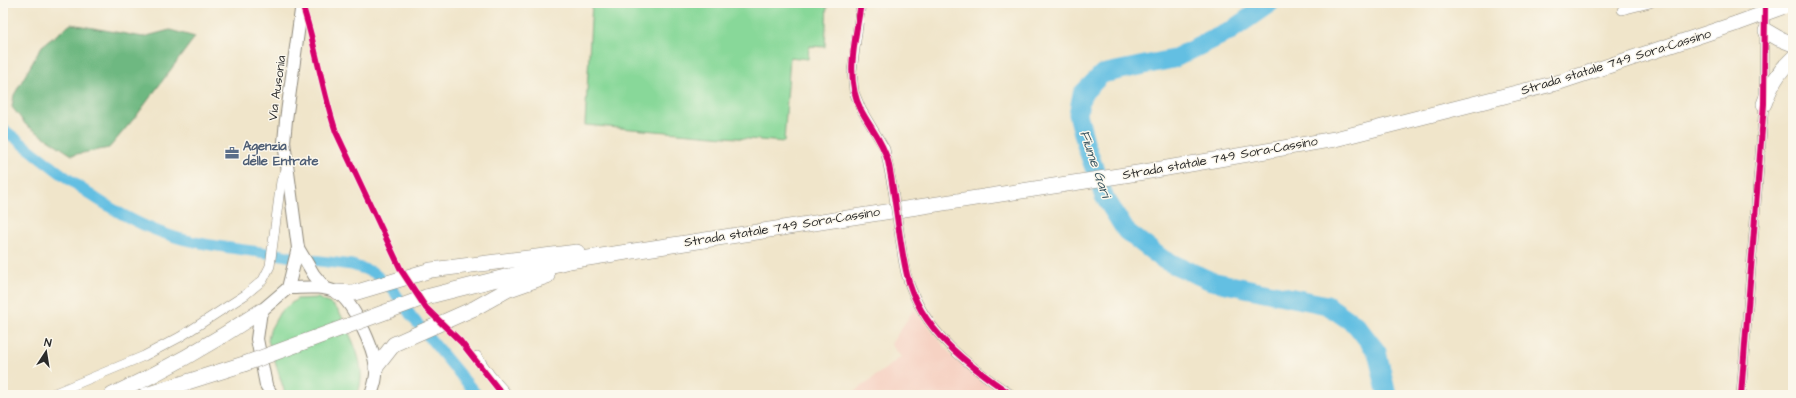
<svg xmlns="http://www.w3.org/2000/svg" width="1796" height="398" font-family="'Architects Daughter',sans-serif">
  <rect width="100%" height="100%" fill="#fbf7ec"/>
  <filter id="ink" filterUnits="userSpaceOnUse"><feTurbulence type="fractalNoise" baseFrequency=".025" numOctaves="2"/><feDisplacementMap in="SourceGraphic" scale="8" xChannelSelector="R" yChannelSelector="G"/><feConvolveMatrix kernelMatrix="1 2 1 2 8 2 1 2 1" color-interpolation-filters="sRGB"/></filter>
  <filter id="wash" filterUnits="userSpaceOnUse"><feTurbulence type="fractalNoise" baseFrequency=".012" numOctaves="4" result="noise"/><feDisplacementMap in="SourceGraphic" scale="16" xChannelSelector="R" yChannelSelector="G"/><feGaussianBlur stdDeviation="0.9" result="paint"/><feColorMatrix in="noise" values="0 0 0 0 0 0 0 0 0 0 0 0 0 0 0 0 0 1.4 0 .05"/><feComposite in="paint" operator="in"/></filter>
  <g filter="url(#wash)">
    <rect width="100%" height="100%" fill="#f0e5ca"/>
    <!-- built -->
    <polygon fill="#f6d2c3" points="914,309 952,356 1002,395 850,395 901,357 891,344"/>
    <!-- green -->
    <g fill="#88d899" stroke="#5a8262">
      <polygon points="592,3 827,3 825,47 809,46 808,59 790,57 784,142 585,125"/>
      <path d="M318 298C326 302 335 305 339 312 343 317 345 324 347 329 357 350 367 372 357 395H286L285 393 268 340 270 330 280 312 297 299Z"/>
    </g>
    <!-- forest -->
    <polygon fill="#6eb881" stroke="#4c7256" points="71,24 143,37 170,30 195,37 137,115 109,148 72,155 26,125 12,107 14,95 42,46"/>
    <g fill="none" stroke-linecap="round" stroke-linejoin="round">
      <!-- canal -->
      <g stroke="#64bfe2" stroke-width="11">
        <path d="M3 129C57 169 111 219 178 238 207 246 238 249 268 253"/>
        <polyline points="277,254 292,257"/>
        <polyline points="312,260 352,265 373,272 393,290 412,317 477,395"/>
      </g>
      <!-- river -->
      <polyline stroke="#64bfe2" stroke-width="19" points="1270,3 1230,31 1173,59 1102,74 1082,94 1078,114 1086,145 1104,196 1126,231 1164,260 1211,281 1327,305 1356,325 1377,352 1387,395"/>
    </g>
  </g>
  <g filter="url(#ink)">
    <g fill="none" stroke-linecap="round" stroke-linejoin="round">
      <defs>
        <g id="minor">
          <polyline points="861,3 852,71 854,92 861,109 885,149 893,190"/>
          <polyline points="1622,10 1650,3"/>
          <path d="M900 238C902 250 903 264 907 277 924 332 967 365 1012 395"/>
          <polyline points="477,356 491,376 508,395"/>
          <polyline points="50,395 144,356 180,337 245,295 263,280 270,266 281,181 287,168"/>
          <polyline points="1741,395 1764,104 1765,3"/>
        </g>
        <g id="tertiary">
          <polyline points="298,248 314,275 325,288"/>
          <polyline points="288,288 298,248 284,142 286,120 302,3"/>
          <path d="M272 395 266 385 257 339 261 311 288 288C303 288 322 285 336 292 353 300 374 349 376 368 377 378 374 386 371 395"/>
        </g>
        <g id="trunk">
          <polyline points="1766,31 1778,38 1793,44"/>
          <path d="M1764 104C1771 85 1778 72 1793 58"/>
          <polyline points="337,292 354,293 431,270 577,252"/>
          <polyline points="426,297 569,261 1144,172 1335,139 1560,82 1738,23"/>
          <polyline points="376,367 394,344 475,308 507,290 547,276"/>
          <path d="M112 395C164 371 213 343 261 311"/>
          <polyline points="146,395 244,364"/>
        </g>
      </defs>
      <!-- minor casing -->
      <use href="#minor" stroke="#8e887a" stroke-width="10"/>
      <!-- tertiary casing -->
      <use href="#tertiary" stroke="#8e887a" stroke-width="14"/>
      <!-- trunk casing -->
      <use href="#trunk" stroke="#8e887a" stroke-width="16"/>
      <!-- minor -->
      <use href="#minor" stroke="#fff" stroke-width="9"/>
      <!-- tertiary -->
      <use href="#tertiary" stroke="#fff" stroke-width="12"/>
      <!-- trunk -->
      <use href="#trunk" stroke="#fff" stroke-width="15"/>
      <defs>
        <polyline id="minor-bridge" points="893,190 900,238"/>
        <g id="trunk-bridge">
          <polyline points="1738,23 1782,7"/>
          <polyline points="244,364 426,297"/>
        </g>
      </defs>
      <!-- minor-bridge casing -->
      <use href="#minor-bridge" stroke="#8e887a" stroke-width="10" stroke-linecap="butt"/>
      <!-- trunk-bridge casing -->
      <use href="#trunk-bridge" stroke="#8e887a" stroke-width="16" stroke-linecap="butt"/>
      <!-- minor-bridge -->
      <use href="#minor-bridge" stroke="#fff" stroke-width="9"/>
      <!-- trunk-bridge -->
      <use href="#trunk-bridge" stroke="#fff" stroke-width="15"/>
      <defs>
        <g id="cycleway">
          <path d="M861 3C856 38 844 77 861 110 870 127 883 142 888 161 896 198 898 237 907 275 919 329 969 366 1012 395"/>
          <path d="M302 4C316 46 322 90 336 132L401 270 426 308 461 342 503 395"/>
          <polyline points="1741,395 1764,104 1765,3"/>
        </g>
      </defs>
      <!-- cycleway casing -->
      <use href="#cycleway" stroke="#fbf7ec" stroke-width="8"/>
      <!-- cycleway -->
      <use href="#cycleway" stroke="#d6006c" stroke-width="6"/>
    </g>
  </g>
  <!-- icons -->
  <defs>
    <symbol id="office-bare" viewBox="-9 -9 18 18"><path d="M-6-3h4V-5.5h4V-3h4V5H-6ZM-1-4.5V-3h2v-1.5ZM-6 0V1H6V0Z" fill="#5c6f8a" stroke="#fbf7ec" stroke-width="2.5" paint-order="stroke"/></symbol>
  </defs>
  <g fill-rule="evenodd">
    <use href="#office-bare" x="222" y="143" width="20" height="20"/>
  </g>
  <g text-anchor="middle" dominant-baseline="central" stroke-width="3" stroke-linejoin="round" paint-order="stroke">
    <!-- street labels -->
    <g font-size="13" fill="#2b2b2b" stroke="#fbf7ec">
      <text transform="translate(1616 62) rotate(-17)">Strada statale 749 Sora-Cassino</text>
      <text transform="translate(277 88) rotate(-82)">Via Ausonia</text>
      <text transform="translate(1220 158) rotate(-10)">Strada statale 749 Sora-Cassino</text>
      <text transform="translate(782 227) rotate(-9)">Strada statale 749 Sora-Cassino</text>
    </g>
    <!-- service labels -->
    <g font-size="13" font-weight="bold" fill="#4e5e75" stroke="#fbf7ec" text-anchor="start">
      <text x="243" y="146">Agenzia<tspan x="243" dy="15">delle Entrate</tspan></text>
    </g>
    <!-- water labels -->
    <g font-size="14" font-style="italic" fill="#3c5762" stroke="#fbf7ec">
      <text transform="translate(1095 164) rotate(71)">Fiume Gari</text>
    </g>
  </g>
  <!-- margin -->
  <rect width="1796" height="398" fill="none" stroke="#fbf7ec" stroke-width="16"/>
  <!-- north arrow -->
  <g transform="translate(46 352) rotate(12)" stroke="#fbf7ec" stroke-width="3" paint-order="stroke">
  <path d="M0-3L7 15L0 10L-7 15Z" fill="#2b2b2b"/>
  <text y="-6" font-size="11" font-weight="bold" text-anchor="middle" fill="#2b2b2b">N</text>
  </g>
</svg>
